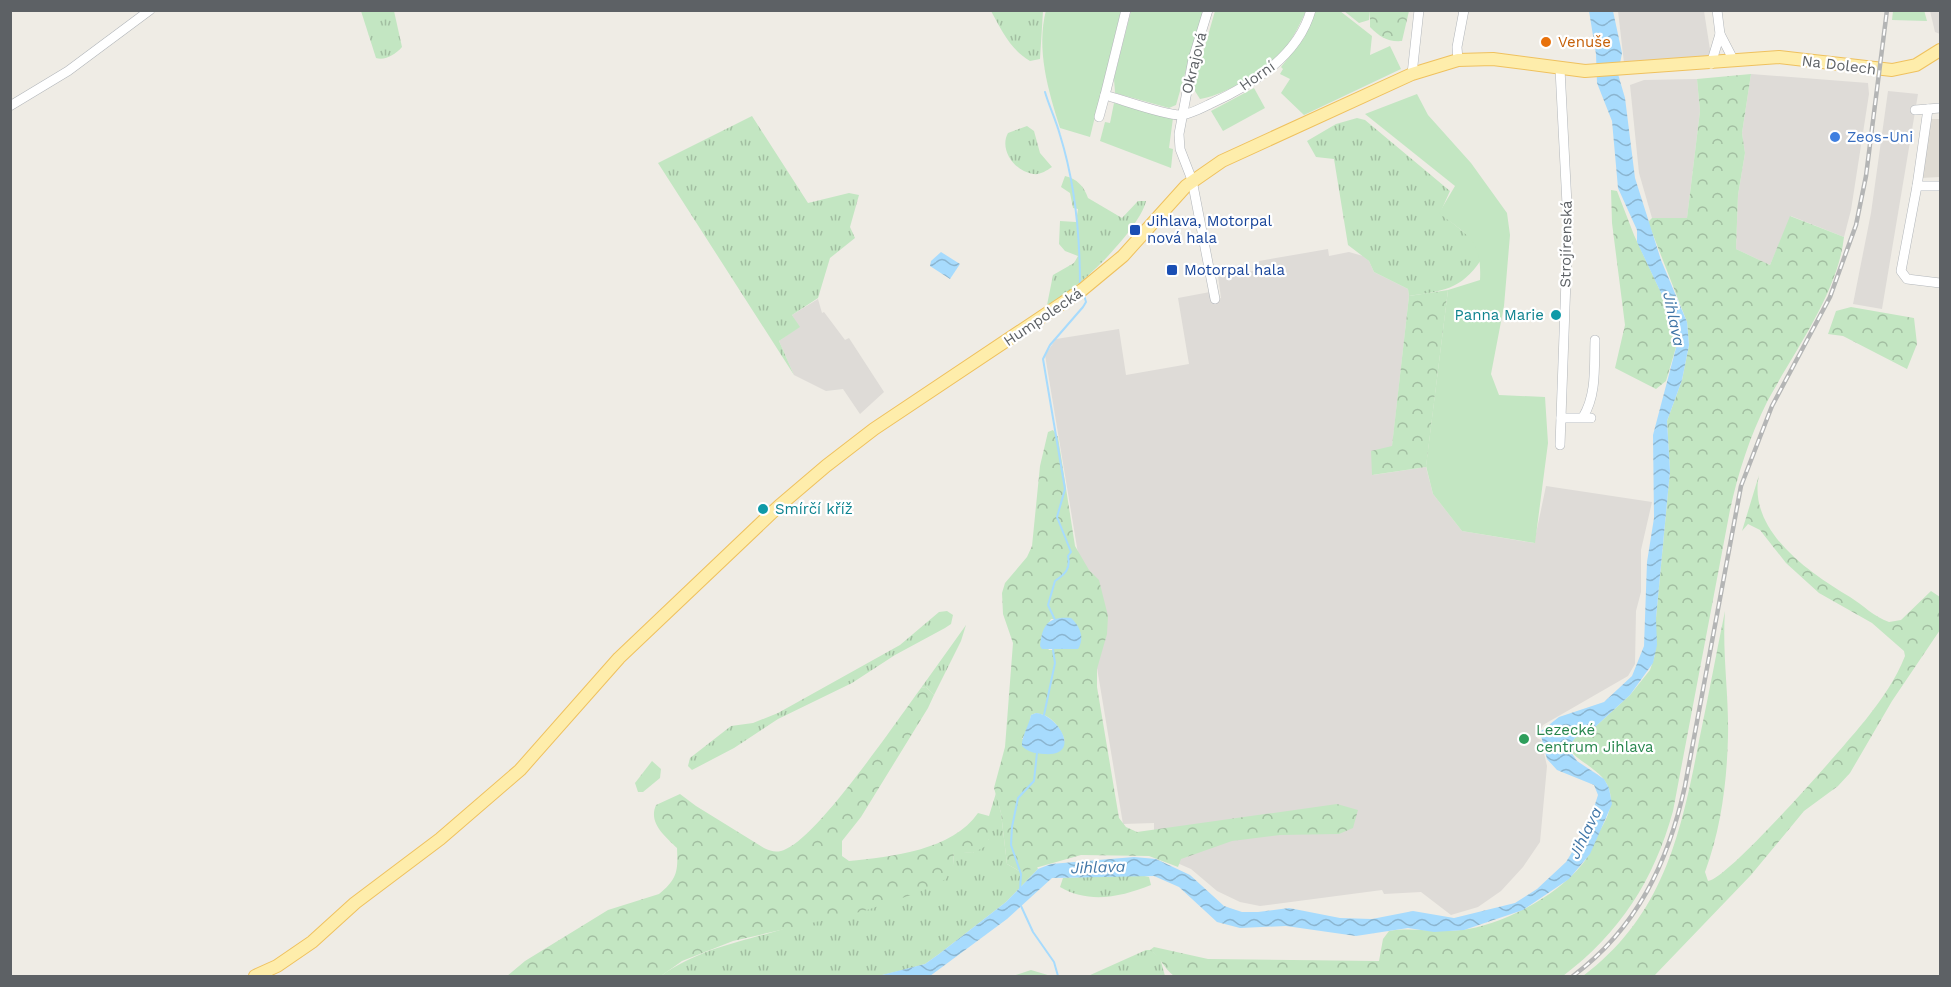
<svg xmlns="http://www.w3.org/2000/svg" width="1951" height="987" font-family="'Work Sans',sans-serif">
  <defs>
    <pattern id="grass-tufts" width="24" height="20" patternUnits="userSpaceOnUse" patternTransform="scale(1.5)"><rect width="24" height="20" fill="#c3e6c2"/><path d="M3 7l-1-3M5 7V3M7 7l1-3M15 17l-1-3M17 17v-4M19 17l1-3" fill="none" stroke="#a2bea1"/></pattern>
    <pattern id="forest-crowns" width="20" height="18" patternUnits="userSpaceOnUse" patternTransform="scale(1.5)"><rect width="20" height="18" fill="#c3e6c2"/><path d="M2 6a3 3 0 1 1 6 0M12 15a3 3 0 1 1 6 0" fill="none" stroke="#a2bea1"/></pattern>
    <pattern id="water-waves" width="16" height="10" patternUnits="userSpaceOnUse" patternTransform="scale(1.5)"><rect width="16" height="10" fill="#a7dbfd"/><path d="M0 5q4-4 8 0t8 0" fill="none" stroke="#8bb5d0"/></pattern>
  </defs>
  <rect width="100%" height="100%" fill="#efece5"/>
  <!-- industrial -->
  <g fill="#dedbd7">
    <polygon points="1618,11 1704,11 1711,56 1624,63"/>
    <polygon points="1930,11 1940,11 1940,34 1935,32"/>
    <polygon points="1751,74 1868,83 1869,94 1851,210 1844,237 1791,216 1770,265 1736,249 1738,195 1745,153 1742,133"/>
    <polygon points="1697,79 1700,111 1687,218 1652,218 1639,173 1630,85 1644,80"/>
    <polygon points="1888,91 1918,94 1882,309 1853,304 1871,213"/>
    <polygon points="1328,249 1329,256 1349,252 1363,256 1369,261 1374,272 1408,289 1409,296 1392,447 1373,475 1426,467 1433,494 1462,531 1534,543 1546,486 1652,502 1641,550 1641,592 1636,611 1635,664 1628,676 1543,725 1537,738 1541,740 1547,766 1540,842 1523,867 1501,891 1478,907 1451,915 1421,892 1384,894 1382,890 1260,906 1240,902 1217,891 1191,869 1154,853 1154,823 1123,824 1045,355 1056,339 1119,329 1126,375 1189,364 1178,298 1210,292 1211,300 1221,298 1218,276 1260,270 1259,261"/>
    <polygon points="818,299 822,313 824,312 845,340 849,338 884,392 860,414 843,389 826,391 794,375 779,341 799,327 792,315"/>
  </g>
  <!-- education -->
  <polygon fill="#dfdbd3" points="1928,119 1940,119 1940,177 1921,178"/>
  <!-- grass -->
  <g fill="url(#grass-tufts)">
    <path d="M361 11H394L402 47C396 54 385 61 376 58Z"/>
    <path d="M991 11H1043L1040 59 1030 61C1010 49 1002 31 991 11Z"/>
    <polygon points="752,116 808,203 849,193 859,195 850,227 855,238 830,258 818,298 792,315 800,327 779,341 794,375 658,163"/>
    <path d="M1357 118 1365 120 1450 191 1440 213 1475 241 1481 260C1461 290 1442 291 1409 296L1408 289 1374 272 1369 261 1348 245 1334 159 1316 157 1307 141 1336 124Z"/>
    <path d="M1027 126 1034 131 1040 153 1052 167C1046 171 1040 175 1033 174 1014 171 999 149 1008 133Z"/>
    <path d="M1065 176C1077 179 1084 186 1088 198L1122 218 1138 201H1146C1140 229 1074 295 1047 305L1053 275 1074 263 1078 256 1065 251 1059 244 1060 221 1076 222 1078 209 1073 208 1070 193 1061 187Z"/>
    <polygon points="947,611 953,615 951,624 945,628 895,655 852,683 778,719 734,748 692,770 688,766 690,758 731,726 753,723 778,713 900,645 939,612"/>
    <polygon points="966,625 961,641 934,695 926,687 921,688"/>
    <polygon points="652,761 661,769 660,778 643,792 638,792 635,783"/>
    <path d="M996 793 1001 813 1007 864 1021 872 1036 865 1038 869 1006 902 939 954 925 964 899 971 878 976H661C701 947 747 941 793 926 847 909 900 885 953 865L954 851 973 853 989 839V816Z"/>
    <path d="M1140 875 1149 877 1151 885C1121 897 1089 904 1060 887L1063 878Z"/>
    <polygon points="1146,950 1151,950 1160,958 1165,976 1088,976"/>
    <polygon points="1031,970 1051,976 1013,976"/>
  </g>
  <!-- forest -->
  <g fill="url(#forest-crowns)" fill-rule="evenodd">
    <path d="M1370 11H1409L1402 41C1387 42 1380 37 1370 27Z"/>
    <path d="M1751 74 1742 133 1745 153 1738 195 1736 249 1770 265 1790 216 1844 237C1838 293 1793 353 1767 402 1750 436 1738 473 1730 510L1673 811C1654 880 1620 933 1563 976H1174C1163 968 1161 957 1150 950L1154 947 1208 959 1379 961 1383 939 1389 931C1413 927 1436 933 1461 930 1502 926 1566 892 1588 856 1591 851 1591 845 1595 839 1604 823 1615 808 1609 789 1603 770 1580 764 1568 748L1575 738 1595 727 1630 695 1650 670 1655 655 1656 618 1670 471 1667 421 1682 380 1689 345 1687 322 1648 222 1652 218H1687L1700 111 1697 79Z"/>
    <polygon points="1611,190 1617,191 1634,235 1670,312 1670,329 1677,344 1666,381 1656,389 1615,368 1625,325 1612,223"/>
    <polygon points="1448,290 1426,467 1372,475 1371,451 1392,446 1409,296"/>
    <polygon points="1851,307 1914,318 1917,344 1907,369 1843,336 1828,334 1836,311"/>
    <path d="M1053 430 1058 437 1075 546 1089 570 1099 580 1108 616 1107 634 1097 669V687L1119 818 1126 827 1137 832 1337 804 1358 810 1353 828 1339 834 1280 835 1232 841 1181 859 1178 867 1149 856 1081 855 1021 872 1007 864 1001 813 994 788 1005 747 1013 643 1003 614 1002 593 1005 583 1027 557 1032 546 1040 466 1048 432ZM1051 619H1055L1053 650H1049L1041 637ZM1036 713C1051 715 1060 726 1065 741L1022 739 1028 729 1031 715Z"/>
    <path d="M1759 475C1747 531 1810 573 1850 597 1863 605 1874 617 1889 622L1901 620 1931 591 1940 597V630L1892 701 1850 773 1838 786 1804 811 1751 875 1654 976H1583C1663 916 1681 834 1699 741 1708 698 1716 655 1725 611 1722 653 1729 694 1728 736 1727 782 1721 829 1705 872L1708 881C1728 880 1848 742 1867 718 1882 699 1896 679 1905 656L1904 651 1872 623 1819 593 1786 563 1760 530 1748 524 1742 531Z"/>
    <path d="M926 687 934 695 928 708 861 817 842 841V856L849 861C891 857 953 850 978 813L989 816V839L986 846 973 853 954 852 953 865 946 879 917 893 864 911 733 941 682 961 661 976H507L525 961 608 910 659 894C678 879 678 870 677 848 665 836 648 823 656 805L680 794 696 806 764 848C772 852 778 853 786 849 820 834 896 722 921 688Z"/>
  </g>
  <!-- garden -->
  <g fill="#c3e6c2">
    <path d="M1046 10 1121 11 1090 137 1060 128C1048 90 1036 50 1046 10Z"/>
    <polygon points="1924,10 1927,21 1892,20 1893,11"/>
    <polygon points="1131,11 1203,11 1176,105 1169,108 1115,93 1114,78"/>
    <path d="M1215 11H1306C1299 26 1291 43 1279 56 1263 72 1222 96 1200 99L1193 88Z"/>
    <polygon points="1316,11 1340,11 1372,36 1370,55 1390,46 1401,69 1304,115 1281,93 1290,79 1280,74 1283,69 1281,67 1304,38"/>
    <polygon points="1344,11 1370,11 1369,20 1359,23"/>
    <polygon points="1254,88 1265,108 1223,131 1211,111"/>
    <path d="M1417 94 1428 115 1471 163 1507 213 1510 235 1504 306 1491 374 1499 395 1545 397 1548 443 1535 543 1462 531 1433 494 1426 466 1448 290 1480 280C1482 239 1468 236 1439 213L1455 186 1365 114Z"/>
    <polygon points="1114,103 1173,118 1169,148 1173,149 1171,168 1100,141 1105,122 1110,123"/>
  </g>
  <!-- water -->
  <g fill="url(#water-waves)">
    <polygon points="1589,11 1613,11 1622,53 1618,74 1625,98 1635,178 1661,260 1687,322 1689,345 1682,380 1667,421 1670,471 1656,618 1657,645 1653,663 1630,695 1595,727 1575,738 1568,748 1577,761 1604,779 1609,788 1612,804 1590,854 1569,879 1523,910 1464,930 1434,932 1408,928 1356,936 1286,926 1240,928 1217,922 1179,887 1154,876 1052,878 1007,919 930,976 878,976 925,964 939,954 1006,902 1038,869 1051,864 1134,857 1156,859 1190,875 1224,906 1242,912 1258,912 1289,908 1340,918 1372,919 1413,911 1454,918 1515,903 1537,889 1566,862 1588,826 1598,795 1594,785 1557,770 1547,759 1540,732 1559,717 1604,702 1632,676 1644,646 1647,562 1654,518 1653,435 1677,344 1677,334 1670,312 1637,242 1637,230 1618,188 1612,121 1597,83 1596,54"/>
    <polygon points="941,252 960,264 950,279 930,266 931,261"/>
    <path d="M1071 618C1080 626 1085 638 1078 649H1042L1040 646C1042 625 1048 616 1071 618Z"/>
    <path d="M1036 713C1059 715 1083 757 1044 754 1035 753 1029 753 1022 746 1021 738 1029 725 1031 715Z"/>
  </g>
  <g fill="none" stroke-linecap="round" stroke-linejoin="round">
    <!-- stream -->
    <g stroke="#a7dbfd" stroke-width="2">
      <path d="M1045 92C1049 106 1056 120 1060 135 1075 183 1080 235 1080 285"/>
      <path d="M1055 620 1048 605 1055 581C1065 574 1071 569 1068 556L1071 552 1057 517 1065 489 1043 359 1050 345 1083 307 1086 302 1084 295"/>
      <polyline points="1044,715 1055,663 1053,650"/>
      <polyline points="1020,890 1021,874 1011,845 1012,827 1018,798 1034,781 1037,753"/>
      <polyline points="1021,906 1033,932 1054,962 1058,976"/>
    </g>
    <defs>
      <g id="minor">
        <path d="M1126 10 1105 95C1123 100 1164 115 1180 115 1189 115 1202 108 1210 104 1251 85 1298 57 1311 10"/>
        <polyline points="1208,10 1193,59 1179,134 1180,149 1192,180 1215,299"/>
        <polyline points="1717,10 1720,34 1734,61"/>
        <polyline points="1458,60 1457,47 1464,10"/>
        <polyline points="1711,64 1720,34"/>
        <polyline points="1412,74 1419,10"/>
        <polyline points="10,106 68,71 150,10"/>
        <polyline points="1915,110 1940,108"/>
        <polyline points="1099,117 1105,95"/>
        <polyline points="1917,186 1928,109"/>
        <polyline points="1940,186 1917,186 1901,271 1907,279 1940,283"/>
        <path d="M1583 417C1597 394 1594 366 1595 340"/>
        <polyline points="1561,418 1591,418"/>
        <polyline points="1560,445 1568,224 1560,69"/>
      </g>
      <polyline id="major" points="255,976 277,966 312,942 355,903 440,839 520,770 619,658 779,506 826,466 874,429 1082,290 1123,256 1186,186 1222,161 1412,74 1458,60 1493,59 1585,71 1779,57 1892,70 1916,65 1940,50"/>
    </defs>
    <!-- minor casing -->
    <use href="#minor" stroke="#b2b6ba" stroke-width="10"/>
    <!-- major casing -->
    <use href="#major" stroke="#efc15e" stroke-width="14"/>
    <!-- minor -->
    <use href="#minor" stroke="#fff" stroke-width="9"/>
    <!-- major -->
    <use href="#major" stroke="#feedab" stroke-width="12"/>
    <defs>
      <path id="rail" d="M1573 976C1637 928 1668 863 1685 786L1741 486 1772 406 1830 297 1856 225 1866 176 1887 10"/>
    </defs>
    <!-- rail casing -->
    <use href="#rail" stroke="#b4b5b5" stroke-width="4.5"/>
    <!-- rail -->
    <use href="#rail" stroke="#fff" stroke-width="2" stroke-dasharray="7" stroke-linecap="butt"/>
  </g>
  <!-- markers -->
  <circle fill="#e8710a" stroke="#fff" stroke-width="2" cx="1546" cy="42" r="6"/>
  <circle fill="#3f7fe0" stroke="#fff" stroke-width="2" cx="1835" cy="137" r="6"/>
  <g fill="#1a4fb4" stroke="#fff" stroke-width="2">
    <rect x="1129" y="224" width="12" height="12" rx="3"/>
    <rect x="1166" y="264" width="12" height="12" rx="3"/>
  </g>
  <g fill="#0f9aa8" stroke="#fff" stroke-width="2">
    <circle cx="1556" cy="315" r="6"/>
    <circle cx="763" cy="509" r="6"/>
  </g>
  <circle fill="#2e9e5b" stroke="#fff" stroke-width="2" cx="1524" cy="739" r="6"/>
  <g text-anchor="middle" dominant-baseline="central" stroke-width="4.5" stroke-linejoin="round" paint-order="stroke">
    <!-- food labels -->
    <g font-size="15" fill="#c56008" stroke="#fff" text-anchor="start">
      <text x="1558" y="42">Venuše</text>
    </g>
    <!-- street labels -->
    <g font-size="15" fill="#5d6165" stroke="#fff">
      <text transform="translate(1194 63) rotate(-76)">Okrajová</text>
      <text transform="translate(1839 65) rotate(7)">Na Dolech</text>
      <text transform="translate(1257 76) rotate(-35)">Horní</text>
      <text transform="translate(1566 244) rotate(-89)">Strojírenská</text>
      <text transform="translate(1043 317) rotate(-34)">Humpolecká</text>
    </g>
    <!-- shop labels -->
    <g font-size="15" fill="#366cbe" stroke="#fff" text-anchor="start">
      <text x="1847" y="137">Zeos-Uni</text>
    </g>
    <!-- transit labels -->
    <g font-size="15" fill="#164399" stroke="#fff" text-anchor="start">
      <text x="1147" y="221">Jihlava, Motorpal<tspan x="1147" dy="17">nová hala</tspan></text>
      <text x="1184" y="270">Motorpal hala</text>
    </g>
    <!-- culture labels -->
    <g font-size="15" fill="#0d838f" stroke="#fff" text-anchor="end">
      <text x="1544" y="315">Panna Marie</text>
      <text x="775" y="509" text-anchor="start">Smírčí kříž</text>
    </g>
    <!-- leisure labels -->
    <g font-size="15" fill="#27864d" stroke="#fff" text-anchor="start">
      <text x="1536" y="730">Lezecké<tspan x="1536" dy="17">centrum Jihlava</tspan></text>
    </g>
    <!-- water labels -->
    <g font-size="16" font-style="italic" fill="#4076a7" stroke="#fff">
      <text transform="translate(1674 319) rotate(78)">Jihlava</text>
      <text transform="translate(1585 833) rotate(-64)">Jihlava</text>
      <text transform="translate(1098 867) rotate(-2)">Jihlava</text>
    </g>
  </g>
  <!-- border -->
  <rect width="1951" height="987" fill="none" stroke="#5d6165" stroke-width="24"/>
</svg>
